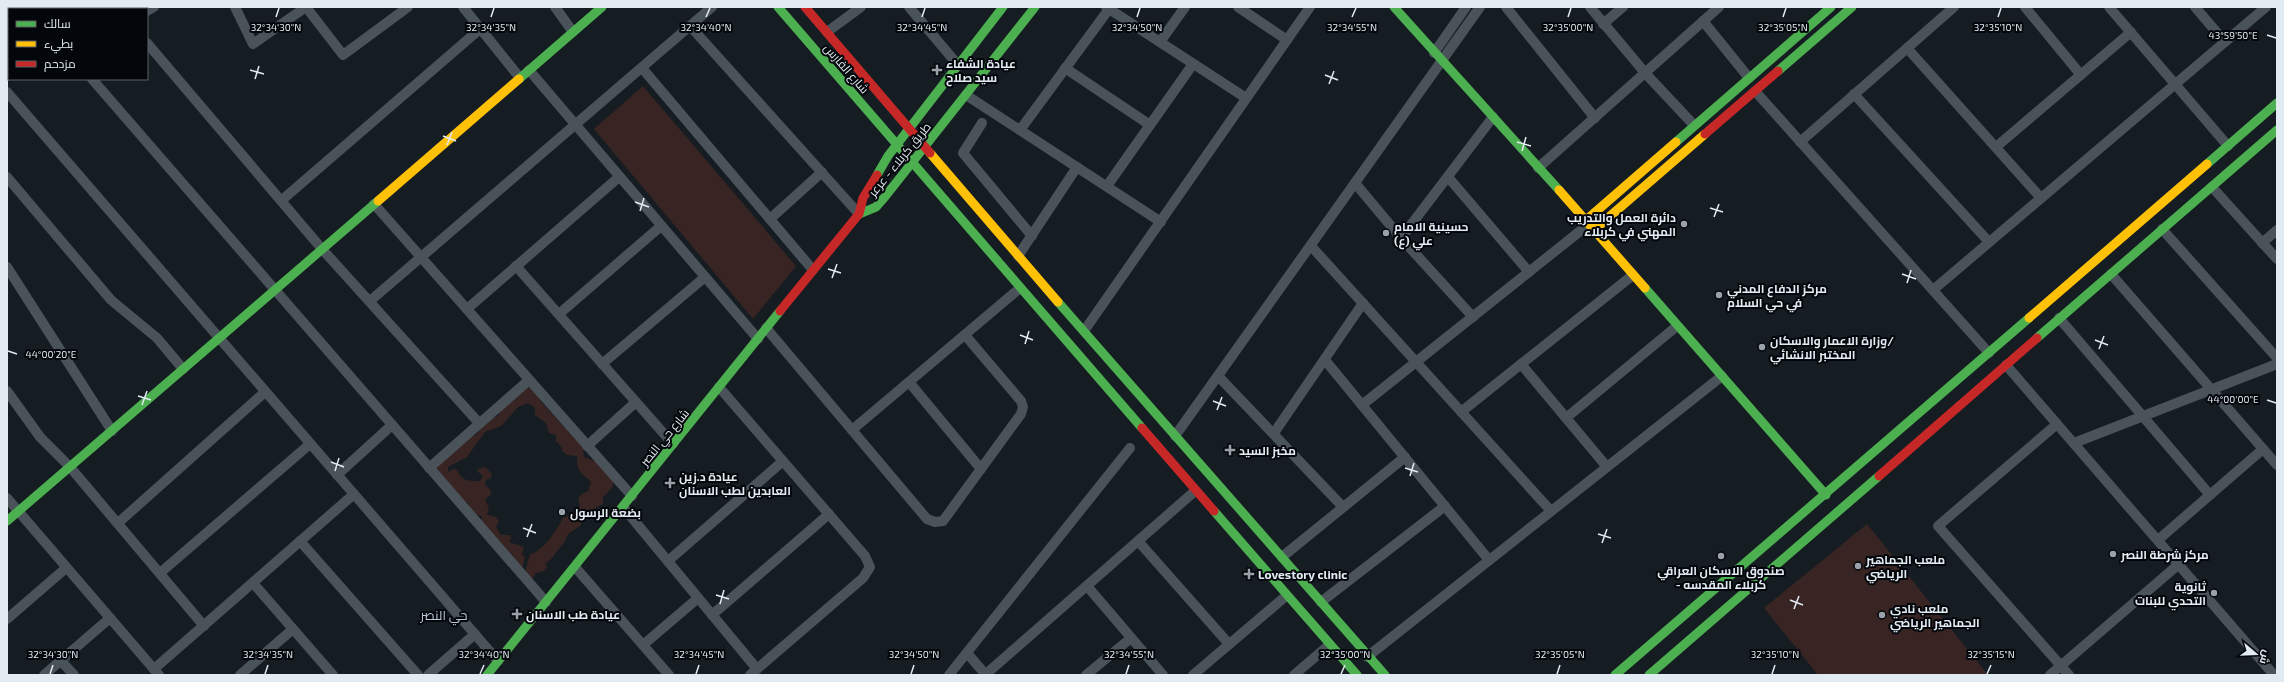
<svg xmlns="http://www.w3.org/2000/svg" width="2284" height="682" font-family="'Exo 2',Cairo,sans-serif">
  <rect width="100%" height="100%" fill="#151c22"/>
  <!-- green -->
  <g fill="#382523">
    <polygon points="643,86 796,266 753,319 594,129"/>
    <path d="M526 385 530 389 536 388 541 402 583 447 584 457 599 463 614 480 612 488 603 497V504L588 512 580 526 568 534 565 541 551 559 545 564 547 567 544 571 535 573 533 579 524 573C528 566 527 560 531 554 543 551 557 530 563 518L577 513 580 505 578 498 582 494 588 491 591 482C580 471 577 473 577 456L567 455 562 451 561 446 556 441V435L549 433 546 423 535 415V408L528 403 518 407 501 426 485 432 467 457 448 467V472L453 469 457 470C461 481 469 481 480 481L483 476 477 471 478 469 485 467 492 474 491 478 486 480 485 484 491 491 490 496 485 499 489 509 487 515 496 517 499 521 496 527 501 535H510L511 539 509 542 524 547 522 555 525 556 522 570 514 561V556L480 526 482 516 472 514 468 503 458 501 457 492 435 469 463 440 476 435 487 420 498 416 506 403Z"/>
    <polygon points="1867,524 1988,675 1818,675 1764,608"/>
  </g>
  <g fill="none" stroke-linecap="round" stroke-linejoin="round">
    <!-- street -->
    <g stroke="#4a525a" stroke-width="10">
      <polyline points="117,7 119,9"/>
      <polyline points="235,7 253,44 306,7"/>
      <polyline points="306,7 343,55 408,7"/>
      <polyline points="463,7 520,78"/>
      <polyline points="555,7 573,32"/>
      <polyline points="909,7 958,65"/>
      <polyline points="1106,7 1246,98"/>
      <polyline points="1238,7 1287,40"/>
      <polyline points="1506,7 1595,118"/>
      <polyline points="1590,7 1646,74 1691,122"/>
      <polyline points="2025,7 2081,75"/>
      <polyline points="2109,7 2228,146"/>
      <polyline points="2195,7 2225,42"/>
      <polyline points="100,9 103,7"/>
      <polyline points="147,11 154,7"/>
      <polyline points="1703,21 1749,78"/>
      <polyline points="1603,24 1623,7"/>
      <polyline points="690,26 859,214"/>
      <polyline points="827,32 861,7"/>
      <polyline points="1160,42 1185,7"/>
      <polyline points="147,43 322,249 479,423"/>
      <polyline points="1907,48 2041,198"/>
      <polyline points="1434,53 1466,7"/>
      <polyline points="642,68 813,270"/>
      <polyline points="1065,68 1150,125"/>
      <polyline points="529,70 758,339"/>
      <polyline points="7,76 9,75"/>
      <polyline points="92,79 546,602"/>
      <polyline points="1755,91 1989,353"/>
      <polyline points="7,92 498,661"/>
      <polyline points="1854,94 1989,242"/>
      <polyline points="966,95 1161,222"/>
      <polyline points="982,123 963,153 1032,236"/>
      <polyline points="1020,130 1109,9"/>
      <polyline points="1800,142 1954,7"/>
      <polyline points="1996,147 2131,32"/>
      <polyline points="1538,168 1719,7"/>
      <polyline points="7,177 111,300 157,338 183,369"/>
      <polyline points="1448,177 1529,272"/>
      <polyline points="1355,183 1401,238 1473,317"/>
      <polyline points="1107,186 1193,64"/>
      <polyline points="2212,187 2277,259"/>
      <polyline points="282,200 480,29"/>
      <polyline points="374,204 632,496"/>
      <polyline points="770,219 822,172"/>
      <polyline points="2162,229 2277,358"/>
      <polyline points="1401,238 1493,117"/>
      <polyline points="2262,243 2277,230"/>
      <polyline points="1311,246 1551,511"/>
      <polyline points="1018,256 1077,167"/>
      <polyline points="516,266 673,444"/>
      <polyline points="7,267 112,431"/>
      <polyline points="2111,274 2277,465"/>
      <polyline points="1933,290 2266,7"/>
      <polyline points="370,301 712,7"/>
      <polyline points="467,309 619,177"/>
      <polyline points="559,314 661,226"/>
      <polyline points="2059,318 2210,495"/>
      <polyline points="766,328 927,519 935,522 943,521 1021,414 1023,407 1021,401 965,335"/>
      <polyline points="1084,331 1310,7"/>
      <polyline points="1325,360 1489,560"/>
      <polyline points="602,364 705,277"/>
      <polyline points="1521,364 1607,467"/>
      <polyline points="2006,365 2274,675"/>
      <polyline points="1218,376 1343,507"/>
      <polyline points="909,382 981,469"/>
      <polyline points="719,387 865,556 870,567 863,578 750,675"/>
      <polyline points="7,391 40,437 70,467 204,626"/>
      <polyline points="1362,405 1589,224"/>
      <polyline points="1461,412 1633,275"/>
      <polyline points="1566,418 1677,326"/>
      <polyline points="2057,424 1938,526 2069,675"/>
      <polyline points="852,430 1020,288"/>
      <polyline points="1274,433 1363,303"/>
      <polyline points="1175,436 1480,7"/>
      <polyline points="2074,443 2277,364"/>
      <polyline points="587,446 636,402"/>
      <polyline points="429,468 529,380"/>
      <polyline points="337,475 392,425"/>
      <polyline points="7,498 159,675"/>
      <polyline points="623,507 757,669"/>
      <polyline points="118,523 265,392"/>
      <polyline points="2158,540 2263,449"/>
      <polyline points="300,541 418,675"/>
      <polyline points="1138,541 1229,644"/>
      <polyline points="1282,557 1405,457"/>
      <polyline points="668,561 783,461"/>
      <polyline points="575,567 669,675"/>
      <polyline points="160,573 310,444"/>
      <polyline points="253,583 333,675"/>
      <polyline points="1087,586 1163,675"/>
      <polyline points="1321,602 1445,506"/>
      <polyline points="712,615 829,514"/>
      <polyline points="7,619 66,568"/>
      <polyline points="643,645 698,598"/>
      <polyline points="967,653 986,675"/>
      <polyline points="1367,657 1722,376"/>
      <polyline points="61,661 74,675"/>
      <polyline points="154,669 354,494"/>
      <polyline points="986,674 1195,491"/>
      <polyline points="44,675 110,618"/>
      <polyline points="240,675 293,629"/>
      <polyline points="428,675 475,634"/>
      <polyline points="949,675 1130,448"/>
      <polyline points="1086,675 1131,638"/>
      <polyline points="1193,675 1286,596"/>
      <polyline points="1294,675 1329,645"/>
      <polyline points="2050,675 2179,564"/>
    </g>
    <!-- fast -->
    <g stroke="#4caf50" stroke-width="9">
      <polyline points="778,7 1142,428"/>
      <polyline points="1394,7 1559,190"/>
      <polyline points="29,9 31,7"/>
      <polyline points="1778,71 1852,7"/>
      <polyline points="519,79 602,7"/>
      <polyline points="1676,142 1831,7"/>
      <polyline points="2207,164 2277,103"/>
      <polyline points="877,175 888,156 1003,7"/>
      <polyline points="859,214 876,207 884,198 1035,7"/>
      <polyline points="1645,288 1826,495"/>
      <polyline points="1058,302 1385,675"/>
      <polyline points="2037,338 2277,130"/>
      <polyline points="1214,511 1357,675"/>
      <polyline points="7,521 378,201"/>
      <polyline points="487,675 780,311"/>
      <polyline points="1615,675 2029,318"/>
      <polyline points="1649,675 1879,476"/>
    </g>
    <!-- slow -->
    <g stroke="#ffc107" stroke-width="9">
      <polyline points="7,25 9,23"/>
      <polyline points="7,52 9,50"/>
      <polyline points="930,153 1058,302"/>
      <polyline points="1559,190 1645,288"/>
      <polyline points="378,201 519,79"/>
      <polyline points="1585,221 1676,142"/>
      <polyline points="1594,230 1705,134"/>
      <polyline points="2029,318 2207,164"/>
    </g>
    <!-- jam -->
    <g stroke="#c62828" stroke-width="9">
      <polyline points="805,7 930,153"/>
      <polyline points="65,9 68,7"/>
      <polyline points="1705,134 1778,71"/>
      <polyline points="780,311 859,214 863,198 877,175"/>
      <polyline points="1142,428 1214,511"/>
      <polyline points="1879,476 2037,338"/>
    </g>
  </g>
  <!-- ticks -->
  <path fill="none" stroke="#e2eaf2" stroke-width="1.5" d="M276 17 279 8M491 17 494 8M706 17 710 8M922 17 925 8M1137 17 1140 8M1352 17 1356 8M1568 17 1571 8M1783 17 1786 8M1998 17 2001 8M2267 35 2276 38M250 70 264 74M1325 75 1338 80M255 79 259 66M1329 84 1334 71M443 136 456 141M1517 142 1531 146M447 145 452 132M1522 151 1526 137M635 202 649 207M1710 208 1723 212M640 211 644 198M1714 217 1719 204M828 269 841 273M1902 274 1916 279M832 278 837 264M1907 283 1911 270M1020 335 1033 340M2095 340 2108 345M1025 344 1029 331M2099 349 2104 336M8 351 17 354M138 396 151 400M2267 400 2276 403M1213 401 1226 406M142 405 147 391M1217 410 1222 397M331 462 344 467M1405 468 1418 472M335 471 339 458M1410 476 1414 463M523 528 536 533M1598 534 1611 538M527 537 532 524M1602 543 1607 529M716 595 729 599M1790 600 1803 605M720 604 724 590M1794 609 1799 596M50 674 53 665M265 674 268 665M480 674 484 665M696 674 699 665M911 674 914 665M1126 674 1129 665M1341 674 1345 665M1557 674 1560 665M1772 674 1775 665M1987 674 1991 665"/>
  <!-- markers -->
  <g fill="#9aa2a9" stroke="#03060a" stroke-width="1.5">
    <path d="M935 64h4v4h4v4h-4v4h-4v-4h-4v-4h4z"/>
    <circle cx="1684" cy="224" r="4"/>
    <circle cx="1386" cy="233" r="4"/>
    <circle cx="1719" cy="295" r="4"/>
    <circle cx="1762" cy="347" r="4"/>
    <path d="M1228 444h4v4h4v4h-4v4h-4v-4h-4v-4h4z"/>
    <path d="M668 477h4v4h4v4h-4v4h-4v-4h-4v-4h4z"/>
    <circle cx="562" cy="512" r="4"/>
    <circle cx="2113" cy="554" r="4"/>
    <circle cx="1721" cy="556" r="4"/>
    <circle cx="1858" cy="566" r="4"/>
    <path d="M1247 568h4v4h4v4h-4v4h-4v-4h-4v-4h4z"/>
    <circle cx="2214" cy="593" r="4"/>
    <path d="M515 608h4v4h4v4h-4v4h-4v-4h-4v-4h4z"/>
    <circle cx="1882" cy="615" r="4"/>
  </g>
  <g text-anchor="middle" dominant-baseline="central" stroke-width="4" stroke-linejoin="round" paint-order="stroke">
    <!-- poi labels -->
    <g font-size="12" font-weight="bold" fill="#e2eaf2" stroke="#03060a" text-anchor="start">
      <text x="946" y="63">عيادة الشفاء<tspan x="946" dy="14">سيد صلاح</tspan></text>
      <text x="1676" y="217" text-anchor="end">دائرة العمل والتدريب<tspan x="1676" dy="14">المهني في كربلاء</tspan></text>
      <text x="1394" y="226">حسينية الامام<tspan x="1394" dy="14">علي (ع)</tspan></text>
      <text x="1727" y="288">مركز الدفاع المدني<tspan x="1727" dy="14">في حي السلام</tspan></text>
      <text x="1770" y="340">وزارة الاعمار والاسكان/<tspan x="1770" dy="14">المختبر الانشائي</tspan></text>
      <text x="1239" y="450">مخبز السيد</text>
      <text x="679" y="476">عيادة د.زين<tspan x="679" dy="14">العابدين لطب الاسنان</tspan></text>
      <text x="570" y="512">بضعة الرسول</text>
      <text x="2121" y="554">مركز شرطة النصر</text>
      <text x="1866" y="559">ملعب الجماهير<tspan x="1866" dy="14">الرياضي</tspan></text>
      <text x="1721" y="570" text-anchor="middle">صندوق الاسكان العراقي<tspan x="1721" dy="14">- كربلاء المقدسه</tspan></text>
      <text x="1258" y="574">Lovestory clinic</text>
      <text x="2206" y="586" text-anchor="end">ثانوية<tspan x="2206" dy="14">التحدي للبنات</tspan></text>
      <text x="1890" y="608">ملعب نادي<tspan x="1890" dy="14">الجماهير الرياضي</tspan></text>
      <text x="526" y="614">عيادة طب الاسنان</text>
    </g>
    <!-- street labels -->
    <g font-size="12" fill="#e2eaf2" stroke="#03060a">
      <text transform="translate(847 68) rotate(49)">شارع الفارس</text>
      <text transform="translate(899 159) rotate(-51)">طريق كربلاء - عرعر</text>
      <text transform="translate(664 437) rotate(-51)">شارع حي النصر</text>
    </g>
    <!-- neighbourhood labels -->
    <g font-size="13" fill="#b9c8d8" stroke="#03060a">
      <text x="444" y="615">حي النصر</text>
    </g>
  </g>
  <g font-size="10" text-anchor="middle" fill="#e2eaf2" stroke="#03060a" stroke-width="4" stroke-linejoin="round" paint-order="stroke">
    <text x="491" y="31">32°34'35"N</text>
    <text x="706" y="31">32°34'40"N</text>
    <text x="922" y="31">32°34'45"N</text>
    <text x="1137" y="31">32°34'50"N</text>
    <text x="1568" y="31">32°35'00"N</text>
    <text x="1998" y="31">32°35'10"N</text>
    <text x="276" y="31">32°34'30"N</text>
    <text x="1352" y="31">32°34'55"N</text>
    <text x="1783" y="31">32°35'05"N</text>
    <text x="2233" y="39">43°59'50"E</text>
    <text x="51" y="358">44°00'20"E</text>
    <text x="2233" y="403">44°00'00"E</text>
    <text x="53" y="658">32°34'30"N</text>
    <text x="268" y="658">32°34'35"N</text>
    <text x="484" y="658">32°34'40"N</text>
    <text x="699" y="658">32°34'45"N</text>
    <text x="914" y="658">32°34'50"N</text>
    <text x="1129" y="658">32°34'55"N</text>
    <text x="1345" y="658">32°35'00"N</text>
    <text x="1560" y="658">32°35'05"N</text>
    <text x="1775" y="658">32°35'10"N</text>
    <text x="1991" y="658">32°35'15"N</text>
  </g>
  <!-- border -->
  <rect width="2284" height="682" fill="none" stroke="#e2eaf2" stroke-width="16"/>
  <!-- legend -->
  <rect x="8" y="8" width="140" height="72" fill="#03060a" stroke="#5c6167"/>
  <rect x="16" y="21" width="20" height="6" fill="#4caf50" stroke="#5c6167"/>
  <text x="44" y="28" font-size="12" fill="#e2eaf2">سالك</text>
  <rect x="16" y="41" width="20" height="6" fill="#ffc107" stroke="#5c6167"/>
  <text x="44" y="48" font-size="12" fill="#e2eaf2">بطيء</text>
  <rect x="16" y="61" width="20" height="6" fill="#c62828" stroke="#5c6167"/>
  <text x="44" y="68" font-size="12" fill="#e2eaf2">مزدحم</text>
  <!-- north arrow -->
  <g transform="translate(2256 654) rotate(109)" stroke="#03060a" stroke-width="3" paint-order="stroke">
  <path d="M0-3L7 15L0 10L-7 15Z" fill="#e2eaf2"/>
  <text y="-6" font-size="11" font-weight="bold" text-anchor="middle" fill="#e2eaf2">ش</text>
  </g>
</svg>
